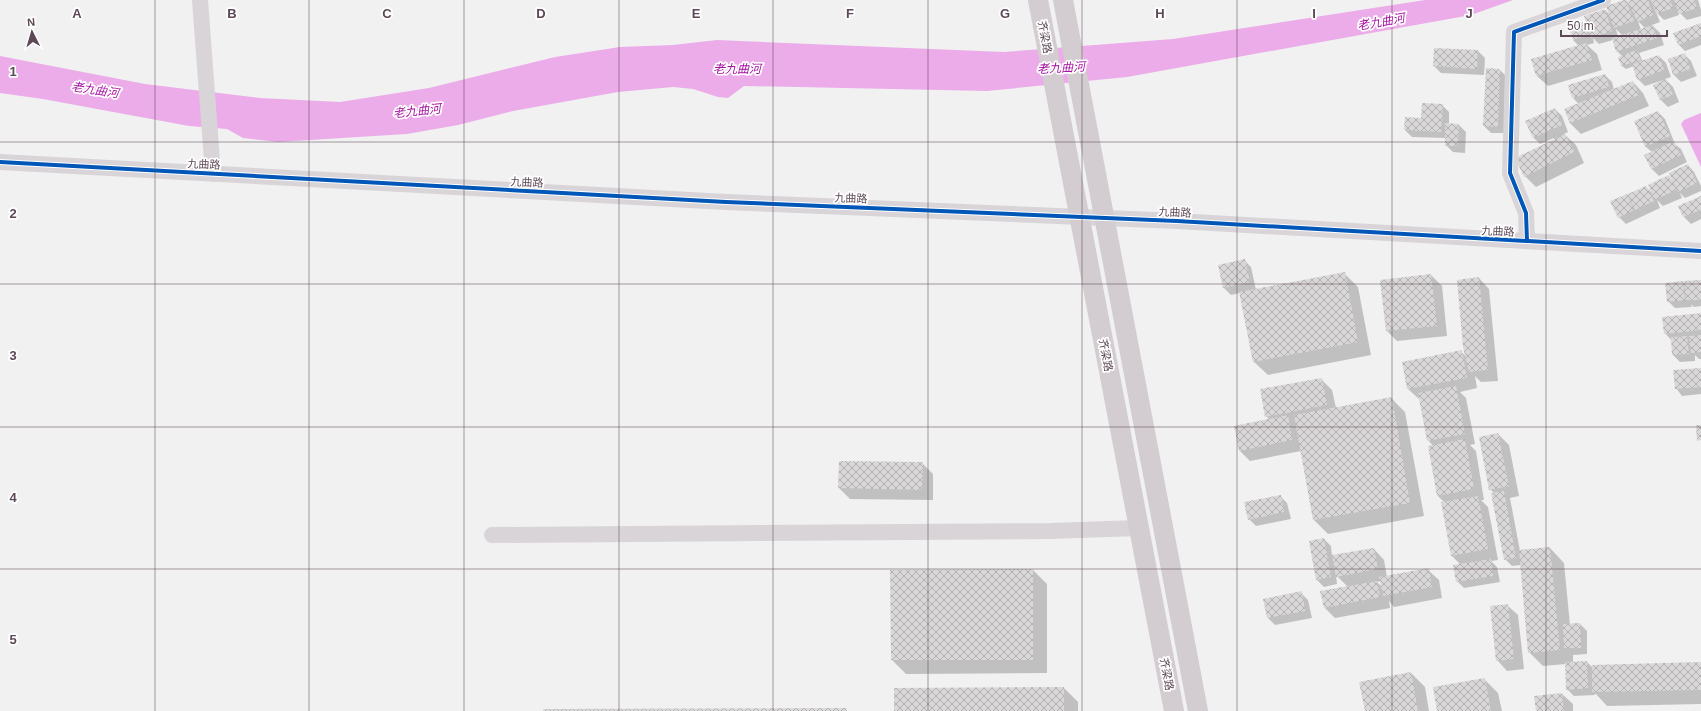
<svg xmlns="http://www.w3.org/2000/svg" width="1701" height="711" font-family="Helvetica,'Noto Sans SC',sans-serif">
  <defs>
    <pattern id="building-cross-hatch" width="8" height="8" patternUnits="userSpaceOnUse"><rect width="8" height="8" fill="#d9d7d8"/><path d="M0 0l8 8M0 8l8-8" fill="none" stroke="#b3b0b2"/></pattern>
  </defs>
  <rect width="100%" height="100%" fill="#f1f1f1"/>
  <!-- water -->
  <g fill="#ebace9">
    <polygon points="1425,0 1513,0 1471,15 1127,77 987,91 744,86 728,98 718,97 693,89 673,87 618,92 513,111 458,125 407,134 278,142 243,138 227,129 189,126 43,99 0,93 0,56 145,84 260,98 340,102 429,88 555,57 620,47 673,45 717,40 1004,52 1173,39"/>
    <polygon points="1701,113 1701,167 1681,124 1684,120"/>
  </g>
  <!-- shadow -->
  <g fill="#0003" fill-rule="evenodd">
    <path d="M1626 0 1632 7 1629 0H1651L1653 2 1652 0H1698L1701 10V16L1687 20 1678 11 1679 15 1664 20 1656 12 1660 22 1652 25 1660 33 1664 45 1639 53 1643 62 1659 56 1666 63 1671 77 1665 79 1673 87 1679 102 1668 107 1661 100 1664 80 1645 86 1638 79 1634 66 1626 69 1622 66 1620 57 1622 56 1617 51 1613 40 1599 44 1593 38 1594 43 1587 45 1597 54 1602 70 1548 86 1537 76 1579 46 1573 40 1584 23 1589 28 1605 10 1610 15ZM1638 21 1645 28 1641 30ZM1616 29 1623 36 1618 37Z"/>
    <polygon points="1701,24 1701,45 1685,51 1678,44"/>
    <polygon points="1435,49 1478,51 1485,58 1484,75 1441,73 1434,66"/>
    <polygon points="1684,54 1691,61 1697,76 1681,82 1674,75 1669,60"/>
    <polygon points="1500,70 1507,77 1504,133 1491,133 1484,126"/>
    <polygon points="1605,75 1612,82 1614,90 1633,82 1643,93 1649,106 1581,134 1570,123 1565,110 1579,104 1573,98"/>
    <polygon points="1442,105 1449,112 1449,124 1459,125 1466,132 1465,153 1453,152 1446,145 1446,138 1412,137 1405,130"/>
    <polygon points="1555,109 1562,116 1568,132 1564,134 1576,145 1584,163 1536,187 1525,176 1554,140 1554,138 1540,144 1533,137"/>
    <polygon points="1658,112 1665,119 1675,144 1681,149 1687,162 1659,176 1652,169 1645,155 1652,152 1646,147 1635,122"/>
    <polygon points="1688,165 1694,172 1701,186 1701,191 1685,198 1680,193 1682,198 1663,206 1657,200 1660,208 1626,224 1619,217 1611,202 1646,187 1653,194 1669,177 1674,182"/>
    <polygon points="1701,197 1701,219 1691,224 1684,217"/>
    <polygon points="1244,260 1251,267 1256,290 1344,273 1358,287 1371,355 1268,375 1253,361 1240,293 1231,295 1224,288"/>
    <polygon points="1431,275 1442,286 1447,336 1397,341 1387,331"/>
    <polygon points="1479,278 1489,289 1498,381 1481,382 1475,376 1477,388 1460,392 1466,398 1475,444 1470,445 1476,451 1484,500 1481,500 1488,507 1498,560 1491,561 1497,567 1500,582 1464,588 1457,581 1461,565 1452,556 1445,503 1438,496 1433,446 1428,440 1420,399 1419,399 1408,389 1403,363 1461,352 1467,357"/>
    <polygon points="1701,281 1701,297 1692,298 1692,300 1701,299 1701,306 1694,307 1691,304 1692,307 1675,308 1668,301 1683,282 1686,285"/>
    <polygon points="1701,314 1701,359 1699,359 1695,355 1695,361 1680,362 1673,355 1672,341 1665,333"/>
    <polygon points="1701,369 1701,394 1682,396 1676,388"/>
    <polygon points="1321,379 1332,390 1336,408 1391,398 1405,412 1424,516 1328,534 1314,520 1301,451 1250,461 1239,450 1270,420 1266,416"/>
    <polygon points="1498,434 1509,445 1519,496 1510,498 1520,551 1550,548 1564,563 1570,625 1580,624 1587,631 1587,654 1573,655 1573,662 1587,662 1593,668 1701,663 1701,704 1607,706 1595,693 1595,695 1574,696 1567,689 1566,664 1543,666 1529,652 1521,565 1512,566 1505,559 1495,494 1490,489"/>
    <polygon points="922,463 933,474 933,500 850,499 839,488"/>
    <polygon points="1280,496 1287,503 1291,519 1256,526 1249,519"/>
    <path d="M1324 539 1331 546 1332 556 1374 549 1384 560 1387 577 1428 570 1439 580 1442 598 1394 607 1389 601 1390 608 1335 618 1324 607 1348 587 1336 575 1337 584 1324 587 1317 580ZM1381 581 1382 587 1377 582Z"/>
    <polygon points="1033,570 1047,584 1047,673 906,674 892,660"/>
    <polygon points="1301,593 1308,600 1312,618 1275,625 1268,618 1264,600"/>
    <polygon points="1507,605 1518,615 1524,669 1507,671 1497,660"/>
    <polygon points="1411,673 1425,687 1429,711 1366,711"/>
    <polygon points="1484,679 1498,693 1502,711 1438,711"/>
    <polygon points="1064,688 1078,702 1078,711 895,711"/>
    <polygon points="1562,694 1573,704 1573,711 1537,711"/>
  </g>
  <!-- building -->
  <g fill="url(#building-cross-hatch)">
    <polygon points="1624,0 1626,0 1634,21 1614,28 1606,6"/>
    <polygon points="1628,0 1648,0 1653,15 1637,22"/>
    <polygon points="1651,0 1670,0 1673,8 1656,14"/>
    <polygon points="1674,0 1694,0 1697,8 1679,14"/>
    <polygon points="1605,9 1612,31 1591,38 1584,16"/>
    <polygon points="1584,22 1588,36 1573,40 1568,26"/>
    <polygon points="1701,23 1701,36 1678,45 1673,33"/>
    <polygon points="1653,25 1657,38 1616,52 1612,38"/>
    <polygon points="1586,43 1592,60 1536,76 1531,59"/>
    <polygon points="1434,48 1478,50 1477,69 1433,66"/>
    <polygon points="1637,50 1641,60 1621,66 1618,57"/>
    <polygon points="1685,53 1690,69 1673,75 1668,59"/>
    <polygon points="1659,55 1664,70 1637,80 1632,64"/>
    <polygon points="1486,68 1500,69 1498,127 1483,126"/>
    <polygon points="1605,74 1609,87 1572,98 1568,85"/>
    <polygon points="1666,79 1673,95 1660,100 1653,85"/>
    <polygon points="1633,81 1639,95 1570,123 1564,109"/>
    <polygon points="1422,103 1443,104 1441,132 1404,130 1405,117 1421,118"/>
    <polygon points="1555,108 1562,125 1533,138 1525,121"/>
    <polygon points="1658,111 1670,136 1645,147 1634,121"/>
    <polygon points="1445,123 1459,124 1458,146 1445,146"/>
    <polygon points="1565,134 1574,152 1524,177 1515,158"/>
    <polygon points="1674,141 1681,155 1651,169 1644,155"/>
    <polygon points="1688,164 1697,183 1678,192 1669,173"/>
    <polygon points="1669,175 1676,190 1655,200 1648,185"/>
    <polygon points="1646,186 1654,201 1635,210 1628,194"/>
    <polygon points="1627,194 1634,210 1618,218 1610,201"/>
    <polygon points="1701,196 1701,210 1683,217 1678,206"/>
    <polygon points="1245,259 1250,282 1223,288 1218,265"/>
    <polygon points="1345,272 1358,342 1253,362 1239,292"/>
    <polygon points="1431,274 1437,326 1386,331 1380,280"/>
    <polygon points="1479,277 1488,370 1469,372 1463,347 1457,280"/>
    <polygon points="1701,280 1701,299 1686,300 1684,281"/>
    <polygon points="1683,281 1685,300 1667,302 1665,283"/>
    <polygon points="1701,313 1701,330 1664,334 1662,317"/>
    <polygon points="1701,335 1701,352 1691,353 1689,336"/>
    <polygon points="1687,336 1689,354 1672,355 1671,337"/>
    <polygon points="1462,350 1467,378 1407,389 1402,362"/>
    <polygon points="1701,368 1701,387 1675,389 1673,370"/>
    <polygon points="1322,378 1327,405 1265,417 1260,389"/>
    <polygon points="1456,386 1465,434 1427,441 1418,393"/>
    <polygon points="1392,397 1410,503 1313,520 1294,415"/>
    <polygon points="1288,415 1292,440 1239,451 1234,426"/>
    <polygon points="1696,425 1701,425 1701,440 1697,441"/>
    <polygon points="1498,433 1509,486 1489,490 1479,437"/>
    <polygon points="1465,439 1474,489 1437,496 1428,446"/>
    <polygon points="839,461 923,462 922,490 838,488"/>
    <polygon points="1504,491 1516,558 1504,560 1491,493"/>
    <polygon points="1281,495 1284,512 1248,520 1244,502"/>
    <polygon points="1478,496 1488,549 1451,556 1441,502"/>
    <polygon points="1324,538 1331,577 1316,580 1309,541"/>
    <polygon points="1550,547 1560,650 1528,653 1519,550"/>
    <polygon points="1374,548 1378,569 1336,577 1332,555"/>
    <polygon points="1491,559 1493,576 1456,582 1453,565"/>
    <polygon points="1429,568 1432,587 1383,596 1379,577"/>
    <polygon points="1033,569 1033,660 891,660 890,570"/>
    <polygon points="1377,581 1380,597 1324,608 1320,591"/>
    <polygon points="1302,591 1305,611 1267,618 1263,599"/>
    <polygon points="1508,604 1514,659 1496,661 1490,606"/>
    <polygon points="1580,623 1581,648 1564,648 1563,624"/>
    <polygon points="1587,661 1588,688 1566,690 1565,662"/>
    <polygon points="1701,662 1701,690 1592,692 1592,665"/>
    <polygon points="1411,672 1418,711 1365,711 1359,682"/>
    <polygon points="1485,678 1491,711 1437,711 1433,687"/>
    <polygon points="1064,687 1064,711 894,711 894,688"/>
    <polygon points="1562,693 1564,711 1536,711 1534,696"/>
    <polygon points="846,708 847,711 543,711 543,709"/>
  </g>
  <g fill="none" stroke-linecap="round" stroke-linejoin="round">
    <!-- minor -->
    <g stroke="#d8d4d7" stroke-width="16">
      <polyline points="200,0 213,174"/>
      <polyline points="0,162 726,202 1177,221 1701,251"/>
      <polyline points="1527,241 1526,213 1510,173 1514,32 1603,0"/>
      <polyline points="492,535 1050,531 1139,528"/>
    </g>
    <!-- major -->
    <g stroke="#d3ccd1" stroke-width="20">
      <polyline points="1038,0 1174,711"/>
      <polyline points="1063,0 1198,711"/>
    </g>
    <defs>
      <g id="cycleway">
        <polyline points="0,162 726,202 1177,221 1701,251"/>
        <polyline points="1527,241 1526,213 1510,173 1514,32 1603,0"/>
      </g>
    </defs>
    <!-- cycleway casing -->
    <use href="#cycleway" stroke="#fff" stroke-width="6"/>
    <!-- cycleway -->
    <use href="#cycleway" stroke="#0057b8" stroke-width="4"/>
  </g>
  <!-- grid -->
  <path fill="none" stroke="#5c4856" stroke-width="1" stroke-opacity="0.55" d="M155 0V711M309 0V711M464 0V711M619 0V711M773 0V711M928 0V711M1082 0V711M1237 0V711M1392 0V711M1546 0V711M0 142H1701M0 284H1701M0 427H1701M0 569H1701"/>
  <g text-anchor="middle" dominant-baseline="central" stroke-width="3.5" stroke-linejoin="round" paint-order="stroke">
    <!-- street labels -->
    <g font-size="11" fill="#5c4856" stroke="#fff">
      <text transform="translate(1045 37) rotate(79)">齐梁路</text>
      <text transform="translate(204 164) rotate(3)">九曲路</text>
      <text transform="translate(527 182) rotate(3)">九曲路</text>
      <text transform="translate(851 198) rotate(2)">九曲路</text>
      <text transform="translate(1175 212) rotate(3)">九曲路</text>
      <text transform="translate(1498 231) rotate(3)">九曲路</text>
      <text transform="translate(1106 355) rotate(79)">齐梁路</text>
      <text transform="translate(1167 674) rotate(79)">齐梁路</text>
    </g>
    <!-- water labels -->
    <g font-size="12" font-style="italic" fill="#a512a0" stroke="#fff">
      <text transform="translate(1381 22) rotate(-10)">老九曲河</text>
      <text transform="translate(1061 68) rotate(-3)">老九曲河</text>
      <text x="737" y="69">老九曲河</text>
      <text transform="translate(95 90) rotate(9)">老九曲河</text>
      <text transform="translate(417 111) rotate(-6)">老九曲河</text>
    </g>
  </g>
  <g font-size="13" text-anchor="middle" font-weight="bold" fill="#5c4856" stroke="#fff" stroke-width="3.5" stroke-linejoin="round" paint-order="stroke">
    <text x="77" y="18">A</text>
    <text x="232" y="18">B</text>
    <text x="387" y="18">C</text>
    <text x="541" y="18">D</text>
    <text x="696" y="18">E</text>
    <text x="850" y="18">F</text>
    <text x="1005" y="18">G</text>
    <text x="1160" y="18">H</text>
    <text x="1314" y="18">I</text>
    <text x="1469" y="18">J</text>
    <text x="13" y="76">1</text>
    <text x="13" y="218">2</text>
    <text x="13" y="360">3</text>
    <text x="13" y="502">4</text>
    <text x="13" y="644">5</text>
  </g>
  <!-- north arrow -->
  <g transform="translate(32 32) rotate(355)" stroke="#ffffff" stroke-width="3" paint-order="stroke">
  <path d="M0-3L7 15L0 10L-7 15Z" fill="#5c4856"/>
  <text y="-6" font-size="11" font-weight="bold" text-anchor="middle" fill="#5c4856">N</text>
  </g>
  <!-- scale -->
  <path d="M1561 30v6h106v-6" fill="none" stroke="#5c4856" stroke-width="2"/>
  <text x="1567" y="30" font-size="12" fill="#5c4856" stroke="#ffffff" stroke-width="3" paint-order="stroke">50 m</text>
</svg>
